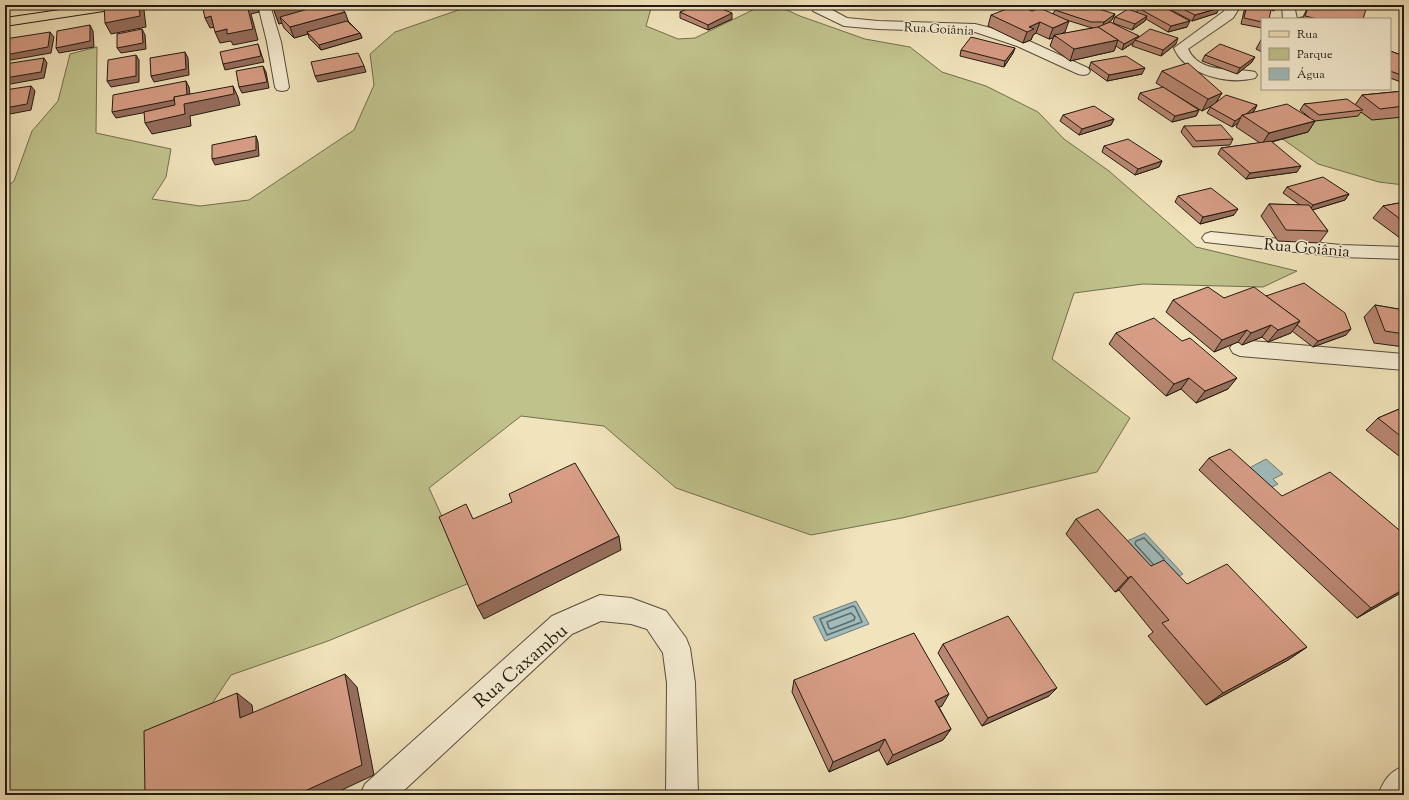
<svg xmlns="http://www.w3.org/2000/svg" width="1409" height="800" font-family="'Sorts Mill Goudy',serif">
  <rect width="100%" height="100%" fill="#f1e3bb"/>
  <filter id="stains"><feTurbulence type="fractalNoise" baseFrequency=".005" numOctaves="4"/><feColorMatrix values="0 0 0 0 .2 0 0 0 0 .09 0 0 0 0 .02 0 0 0 .5 -.17"/></filter>
  <radialGradient id="worn" r=".72"><stop offset=".6" stop-color="#630" stop-opacity="0"/><stop offset="1" stop-color="#630" stop-opacity=".3"/></radialGradient>
  <g fill="#c0c28c" stroke="#716e4e">
    <polygon points="465,5 652,5 646,26 678,39 695,38 763,5 776,5 800,16 865,39 910,47 942,72 986,86 1038,112 1064,139 1109,171 1196,247 1297,271 1263,287 1143,284 1074,293 1052,359 1130,418 1097,472 902,518 811,535 676,488 604,426 521,416 429,488 472,582 328,641 231,675 198,725 159,795 5,795 5,188 14,181 32,131 58,101 70,54 97,47 96,133 171,149 166,177 152,199 200,206 249,200 354,130 374,85 370,54 395,32 464,8"/>
    <polygon points="1327,109 1404,112 1404,185 1379,182 1318,164 1277,135 1298,116"/>
  </g>
  <g fill="#9fbbbb" stroke="#6d7b77">
    <polygon points="1266,459 1283,474 1273,479 1278,484 1261,493 1238,474"/>
    <polygon points="1145,533 1183,574 1164,583 1127,541"/>
    <polygon points="856,601 869,624 825,641 813,617"/>
  </g>
  <g fill="none" stroke-linecap="round" stroke-linejoin="round">
    <g stroke="#606b66" stroke-width="1.5">
      <polyline points="1153,564 1135,544 1136,541 1144,538 1164,559"/>
      <polygon points="853,606 855,607 862,622 827,635 820,619"/>
      <polygon points="851,613 855,617 854,620 831,629 829,628 827,622"/>
    </g>
    <defs>
      <g id="minor">
        <polygon points="258,5 270,5 281,42 289,87 287,90 282,91 277,90 275,87 267,42"/>
        <polygon points="811,5 823,5 847,18 878,21 975,24 1003,31 1027,40 1088,68 1090,71 1088,74 1083,75 1078,74 1017,46 975,32 878,29 844,26 813,11"/>
        <path d="M 1229,5 L 1241,5 L 1233,18 L 1188,49 C 1200,75 1233,67 1255,72 L 1257,75 L 1255,78 C 1229,85 1185,75 1174,48 L 1223,12 Z"/>
        <polygon points="1282,5 1294,5 1297,19 1283,19"/>
        <polygon points="1211,232 1341,245 1404,247 1404,259 1341,257 1205,242 1202,238 1205,234"/>
        <polygon points="1240,340 1404,354 1404,370 1240,356 1233,353 1230,348 1233,343"/>
        <polygon points="600,595 631,598 666,611 686,638 690,648 695,683 698,795 666,795 667,683 663,653 647,629 631,624 601,621 572,634 399,795 360,795 365,784 552,616"/>
        <path d="M 1404,766 L 1404,795 L 1378,795 C 1384,780 1389,772 1404,766 Z"/>
      </g>
      <polygon id="major" points="94,5 123,5 122,8 117,9 5,26 5,18"/>
    </defs>
    <use href="#minor" stroke="#564d3c" stroke-width="2"/>
    <use href="#major" stroke="#221b11" stroke-width="2"/>
    <use href="#minor" fill="#f6edd3" fill-rule="evenodd"/>
    <use href="#major" fill="#f1e3bb" fill-rule="evenodd"/>
  </g>
  <g fill="#b98772" stroke="#221b11" fill-rule="evenodd">
    <polygon points="272,5 342,5 342,7 340,8 348,21 360,33 362,38 321,50 309,38 308,34 294,38 284,28 282,23 279,24"/>
    <polygon points="725,5 750,5 730,10"/>
    <polygon points="1171,5 1214,5 1217,13 1192,21 1169,9"/>
    <polygon points="1247,5 1277,5 1274,11 1271,10 1262,19 1262,28 1241,24 1244,11"/>
    <polygon points="1309,5 1323,6 1323,5 1364,5 1363,19 1295,19 1303,17"/>
    <polygon points="1138,8 1187,27 1168,32 1146,19 1145,21 1132,30 1113,23 1115,17 1137,12"/>
    <path d="M 1055,10 L 1115,14 L 1112,20 L 1108,23 L 1139,36 L 1139,37 L 1176,44 L 1161,56 L 1132,46 L 1133,43 L 1122,50 L 1116,46 L 1114,51 L 1070,61 L 1050,46 L 1053,38 L 1049,39 L 1036,33 L 1033,35 L 1031,40 L 1023,43 L 988,26 L 991,15 L 1032,11 L 1053,14 ZM 1063,19 L 1089,27 L 1093,28 L 1062,34 L 1065,32 Z"/>
    <polygon points="680,12 732,19 708,30 680,18"/>
    <polygon points="1262,38 1262,52 1256,49"/>
    <polygon points="1015,48 1013,53 1004,67 960,56 961,50"/>
    <polygon points="1390,51 1404,56 1404,80 1401,82 1390,78"/>
    <polygon points="1205,55 1252,62 1237,74 1202,61"/>
    <polygon points="1091,62 1142,74 1107,81 1089,68"/>
    <polygon points="1162,71 1222,93 1216,102 1257,105 1254,111 1252,113 1309,117 1300,110 1304,104 1355,105 1362,95 1404,91 1404,117 1372,120 1361,112 1358,116 1315,121 1308,132 1272,142 1297,172 1246,179 1218,154 1221,148 1260,143 1236,127 1238,123 1232,127 1207,113 1211,106 1202,111 1156,83"/>
    <polygon points="1140,93 1199,110 1196,116 1172,122 1138,99"/>
    <polygon points="1063,115 1114,119 1111,125 1079,135 1060,121"/>
    <polygon points="1184,126 1233,139 1230,145 1193,147 1181,132"/>
    <polygon points="1104,146 1162,161 1159,167 1135,175 1102,152"/>
    <polygon points="1287,187 1349,194 1345,200 1312,210 1328,231 1319,243 1278,241 1261,216 1269,204 1300,205 1283,193"/>
    <polygon points="1178,196 1234,215 1200,224 1175,202"/>
    <polygon points="1404,202 1404,241 1373,218 1383,206"/>
    <polygon points="1266,296 1346,335 1313,347 1292,331 1291,333 1268,342 1262,337 1242,345 1238,342 1214,352 1166,312 1173,300 1224,298"/>
    <polygon points="1404,300 1404,307 1400,305"/>
    <polygon points="1375,305 1404,310 1404,347 1374,343 1364,317"/>
    <polygon points="1116,333 1228,389 1196,403 1181,389 1166,396 1109,344"/>
    <polygon points="1404,407 1404,460 1366,430 1378,418"/>
    <polygon points="1209,458 1282,496 1404,534 1404,591 1357,618 1199,470"/>
    <polygon points="1076,519 1151,566 1187,584 1307,647 1288,660 1206,705 1148,636 1153,632 1119,590 1115,592 1066,534"/>
    <polygon points="943,644 1057,688 1049,696 982,726 938,653"/>
    <polygon points="794,680 942,706 939,707 951,729 943,740 887,765 879,750 829,772 792,692"/>
  </g>
  <g fill="#966e5d" stroke="#221b11">
    <polygon points="139,5 141,5 144,10 146,27 111,34 105,23"/>
    <polygon points="247,5 257,5 259,12 251,14 258,40 233,45 231,41 220,43 215,32 227,29"/>
    <polygon points="286,5 342,5 342,7 285,22 280,17 282,23 279,24 273,8"/>
    <polygon points="730,5 750,5 730,10"/>
    <polygon points="1041,5 1056,5 1041,7"/>
    <polygon points="1219,8 1217,13 1192,21 1195,15"/>
    <polygon points="345,12 349,23 307,32 308,34 294,38 290,27"/>
    <polygon points="732,13 732,19 708,30 708,25"/>
    <polygon points="1115,14 1112,20 1102,28 1104,22"/>
    <polygon points="211,16 216,27 210,28 205,18"/>
    <polygon points="1147,16 1145,21 1132,30 1135,24"/>
    <polygon points="1069,21 1065,32 1055,37 1054,35 1053,38 1049,39 1053,28"/>
    <polygon points="1190,21 1187,27 1168,32 1171,26"/>
    <polygon points="1040,22 1036,33 1033,35 1031,40 1023,43 1027,32 1029,27"/>
    <polygon points="90,25 93,31 94,47 59,53 56,48"/>
    <polygon points="142,29 145,35 146,49 121,53 117,48"/>
    <polygon points="50,32 54,37 51,53 5,61 5,55"/>
    <polygon points="360,33 362,38 321,50 319,45"/>
    <polygon points="1139,36 1137,41 1135,40 1133,43 1122,50 1124,44"/>
    <polygon points="1178,38 1176,44 1161,56 1163,50"/>
    <polygon points="1118,40 1114,51 1070,61 1074,49"/>
    <polygon points="258,44 264,62 225,70 223,64"/>
    <polygon points="1015,48 1013,53 1004,67 1005,61"/>
    <polygon points="185,52 188,58 189,75 154,82 151,76"/>
    <polygon points="136,55 139,60 139,82 111,87 107,81"/>
    <polygon points="1255,57 1252,62 1237,74 1240,68"/>
    <polygon points="44,58 47,63 44,78 5,85 5,78"/>
    <polygon points="263,66 266,72 269,88 242,93 239,87"/>
    <polygon points="364,66 366,72 318,82 315,76"/>
    <polygon points="1145,68 1142,74 1107,81 1109,75"/>
    <polygon points="186,81 189,87 191,103 233,86 238,97 240,105 190,116 191,126 152,134 145,123 184,105 116,118 112,112"/>
    <polygon points="31,86 35,91 31,110 5,115 5,108"/>
    <polygon points="1222,93 1215,104 1202,111 1208,99"/>
    <polygon points="1257,105 1254,111 1246,117 1243,116"/>
    <polygon points="1199,110 1196,116 1172,122 1175,116"/>
    <polygon points="1241,117 1238,123 1232,127 1235,121"/>
    <polygon points="1114,119 1111,125 1079,135 1082,129"/>
    <polygon points="1315,121 1308,132 1262,144 1269,133"/>
    <polygon points="256,136 258,142 259,156 215,165 212,159"/>
    <polygon points="1162,161 1159,167 1135,175 1138,169"/>
    <polygon points="1301,166 1297,172 1246,179 1250,173"/>
    <polygon points="1349,194 1345,200 1309,211 1313,205"/>
    <polygon points="1238,209 1234,215 1200,224 1203,217"/>
    <polygon points="1300,321 1291,333 1268,342 1278,330"/>
    <polygon points="1271,325 1262,337 1242,345 1251,333"/>
    <polygon points="1351,329 1346,335 1313,347 1318,341"/>
    <polygon points="1247,330 1238,342 1214,352 1222,340"/>
    <polygon points="1189,378 1181,389 1166,396 1174,384"/>
    <polygon points="1237,378 1228,389 1196,403 1205,391"/>
    <polygon points="619,536 621,550 484,619 477,606"/>
    <polygon points="1131,576 1119,590 1115,592 1128,578"/>
    <polygon points="1404,589 1404,591 1357,618 1371,608"/>
    <polygon points="1307,647 1288,660 1206,705 1223,693"/>
    <polygon points="345,674 357,687 374,775 331,795 296,795"/>
    <polygon points="1057,688 1049,696 982,726 988,718"/>
    <polygon points="237,693 252,705 255,729 240,718"/>
    <polygon points="949,694 942,706 927,713 935,701"/>
    <polygon points="951,729 943,740 887,765 893,755"/>
    <polygon points="885,739 879,750 829,772 833,762"/>
  </g>
  <g fill="#d79d85" stroke="#221b11">
    <polygon points="104,5 139,5 140,16 105,23"/>
    <polygon points="202,5 247,5 253,29 227,34 227,29 215,32 211,16 205,18"/>
    <polygon points="272,5 286,5 273,8"/>
    <polygon points="322,5 337,5 345,12 290,27 280,17"/>
    <polygon points="697,5 712,5 732,13 708,25 680,12"/>
    <polygon points="1017,5 1032,11 1040,8 1069,21 1053,28 1040,22 1029,27 1034,29 1027,32 991,15"/>
    <polygon points="1062,5 1086,5 1115,14 1104,22 1091,22 1055,10"/>
    <polygon points="1150,5 1160,5 1190,21 1171,26 1138,8"/>
    <polygon points="1175,5 1214,5 1219,8 1195,15"/>
    <polygon points="1247,5 1271,10 1269,19 1262,19 1262,22 1244,18"/>
    <polygon points="1309,5 1318,5 1324,6 1325,5 1364,5 1367,6 1363,19 1318,19 1305,16"/>
    <polygon points="1128,9 1147,16 1135,24 1115,17"/>
    <polygon points="1301,17 1307,19 1295,19"/>
    <polygon points="347,21 360,33 319,45 307,32"/>
    <polygon points="1110,22 1139,36 1124,44 1098,27"/>
    <polygon points="90,25 90,41 56,48 57,31"/>
    <polygon points="1098,27 1118,40 1074,49 1054,35"/>
    <polygon points="142,29 143,43 117,48 117,34"/>
    <polygon points="1150,29 1178,38 1163,50 1135,40"/>
    <polygon points="50,32 48,47 5,55 5,39"/>
    <polygon points="971,37 1015,48 1005,61 961,50"/>
    <polygon points="258,44 261,56 223,64 220,52"/>
    <polygon points="1220,44 1255,57 1240,68 1205,55"/>
    <polygon points="1390,51 1404,56 1404,76 1390,71"/>
    <polygon points="185,52 186,69 151,76 150,58"/>
    <polygon points="358,53 364,66 315,76 311,62"/>
    <polygon points="136,55 136,76 107,81 108,60"/>
    <polygon points="1126,56 1145,68 1109,75 1091,62"/>
    <polygon points="44,58 41,72 5,78 5,64"/>
    <polygon points="1188,63 1222,93 1208,99 1162,71"/>
    <polygon points="263,66 267,82 239,87 236,71"/>
    <polygon points="186,81 187,95 174,97 174,100 112,112 113,95"/>
    <polygon points="31,86 27,104 5,108 5,90"/>
    <polygon points="233,86 234,94 184,104 185,114 145,123 144,112 175,105 174,97"/>
    <polygon points="1163,87 1199,110 1175,116 1140,93"/>
    <polygon points="1404,91 1404,106 1380,109 1362,95"/>
    <polygon points="1226,95 1257,105 1245,115 1242,115 1241,117 1235,121 1210,107"/>
    <polygon points="1347,99 1363,110 1319,115 1304,104"/>
    <polygon points="1287,104 1315,121 1269,133 1242,115"/>
    <polygon points="1094,106 1114,119 1082,129 1063,115"/>
    <polygon points="1221,125 1233,139 1196,141 1184,126"/>
    <polygon points="256,136 256,150 212,159 212,145"/>
    <polygon points="1128,139 1162,161 1138,169 1104,146"/>
    <polygon points="1271,141 1301,166 1250,173 1221,148"/>
    <polygon points="1323,177 1349,194 1313,205 1287,187"/>
    <polygon points="1211,188 1238,209 1203,217 1178,196"/>
    <polygon points="1404,202 1404,222 1383,206"/>
    <polygon points="1269,204 1309,205 1328,231 1286,230"/>
    <polygon points="1304,283 1345,313 1351,329 1318,341 1297,325 1300,321 1266,296"/>
    <polygon points="1208,287 1224,298 1254,287 1300,321 1278,330 1271,325 1251,333 1247,330 1222,340 1173,300"/>
    <polygon points="1375,305 1404,310 1404,334 1385,331"/>
    <polygon points="1154,318 1182,341 1190,338 1237,378 1205,391 1189,378 1174,384 1116,333"/>
    <polygon points="1404,407 1404,439 1378,418"/>
    <polygon points="1230,449 1282,496 1330,472 1404,534 1404,589 1371,608 1209,458"/>
    <polygon points="575,463 619,536 477,606 439,517 466,504 473,519 512,502 509,494"/>
    <polygon points="1098,509 1151,566 1164,560 1187,584 1227,564 1307,647 1223,693 1162,623 1169,620 1131,576 1128,578 1076,519"/>
    <polygon points="1008,616 1057,688 988,718 943,644"/>
    <polygon points="914,633 949,694 935,701 951,729 893,755 885,739 833,762 794,680"/>
    <polygon points="345,674 362,765 296,795 145,795 144,731 237,693 240,718"/>
  </g>
  <g text-anchor="middle" stroke-width="3" stroke-linejoin="round" paint-order="stroke">
    <g font-size="13" fill="#221b11" stroke="#f6edd3">
      <text transform="translate(939 28) rotate(3)" y="5">Rua Goiânia</text>
    </g>
    <g font-size="16" fill="#221b11" stroke="#f6edd3">
      <text transform="translate(1307 247) rotate(5)" y="6">Rua Goiânia</text>
    </g>
    <g font-size="19" fill="#221b11" stroke="#f6edd3">
      <text transform="translate(520 665) rotate(-41)" y="7">Rua Caxambu</text>
    </g>
  </g>
  <rect width="1409" height="800" fill="none" stroke="#f1e3bb" stroke-width="20"/>
  <rect x="6" y="6" width="1397" height="788" fill="none" stroke="#221b11" stroke-width="2"/>
  <rect x="10" y="10" width="1389" height="780" fill="none" stroke="#221b11"/>
  <rect x="1261" y="18" width="130" height="72" fill="#f6edd3" stroke="#a19985"/>
  <rect x="1269" y="31" width="20" height="6" fill="#f1e3bb" stroke="#a19985"/>
  <text x="1297" y="38" font-size="12" fill="#221b11">Rua</text>
  <rect x="1269" y="48" width="20" height="12" fill="#c0c28c" stroke="#a19985"/>
  <text x="1297" y="58" font-size="12" fill="#221b11">Parque</text>
  <rect x="1269" y="68" width="20" height="12" fill="#9fbbbb" stroke="#a19985"/>
  <text x="1297" y="78" font-size="12" fill="#221b11">Água</text>
  <rect width="100%" height="100%" filter="url(#stains)"/>
  <rect width="100%" height="100%" fill="url(#worn)"/>
</svg>
